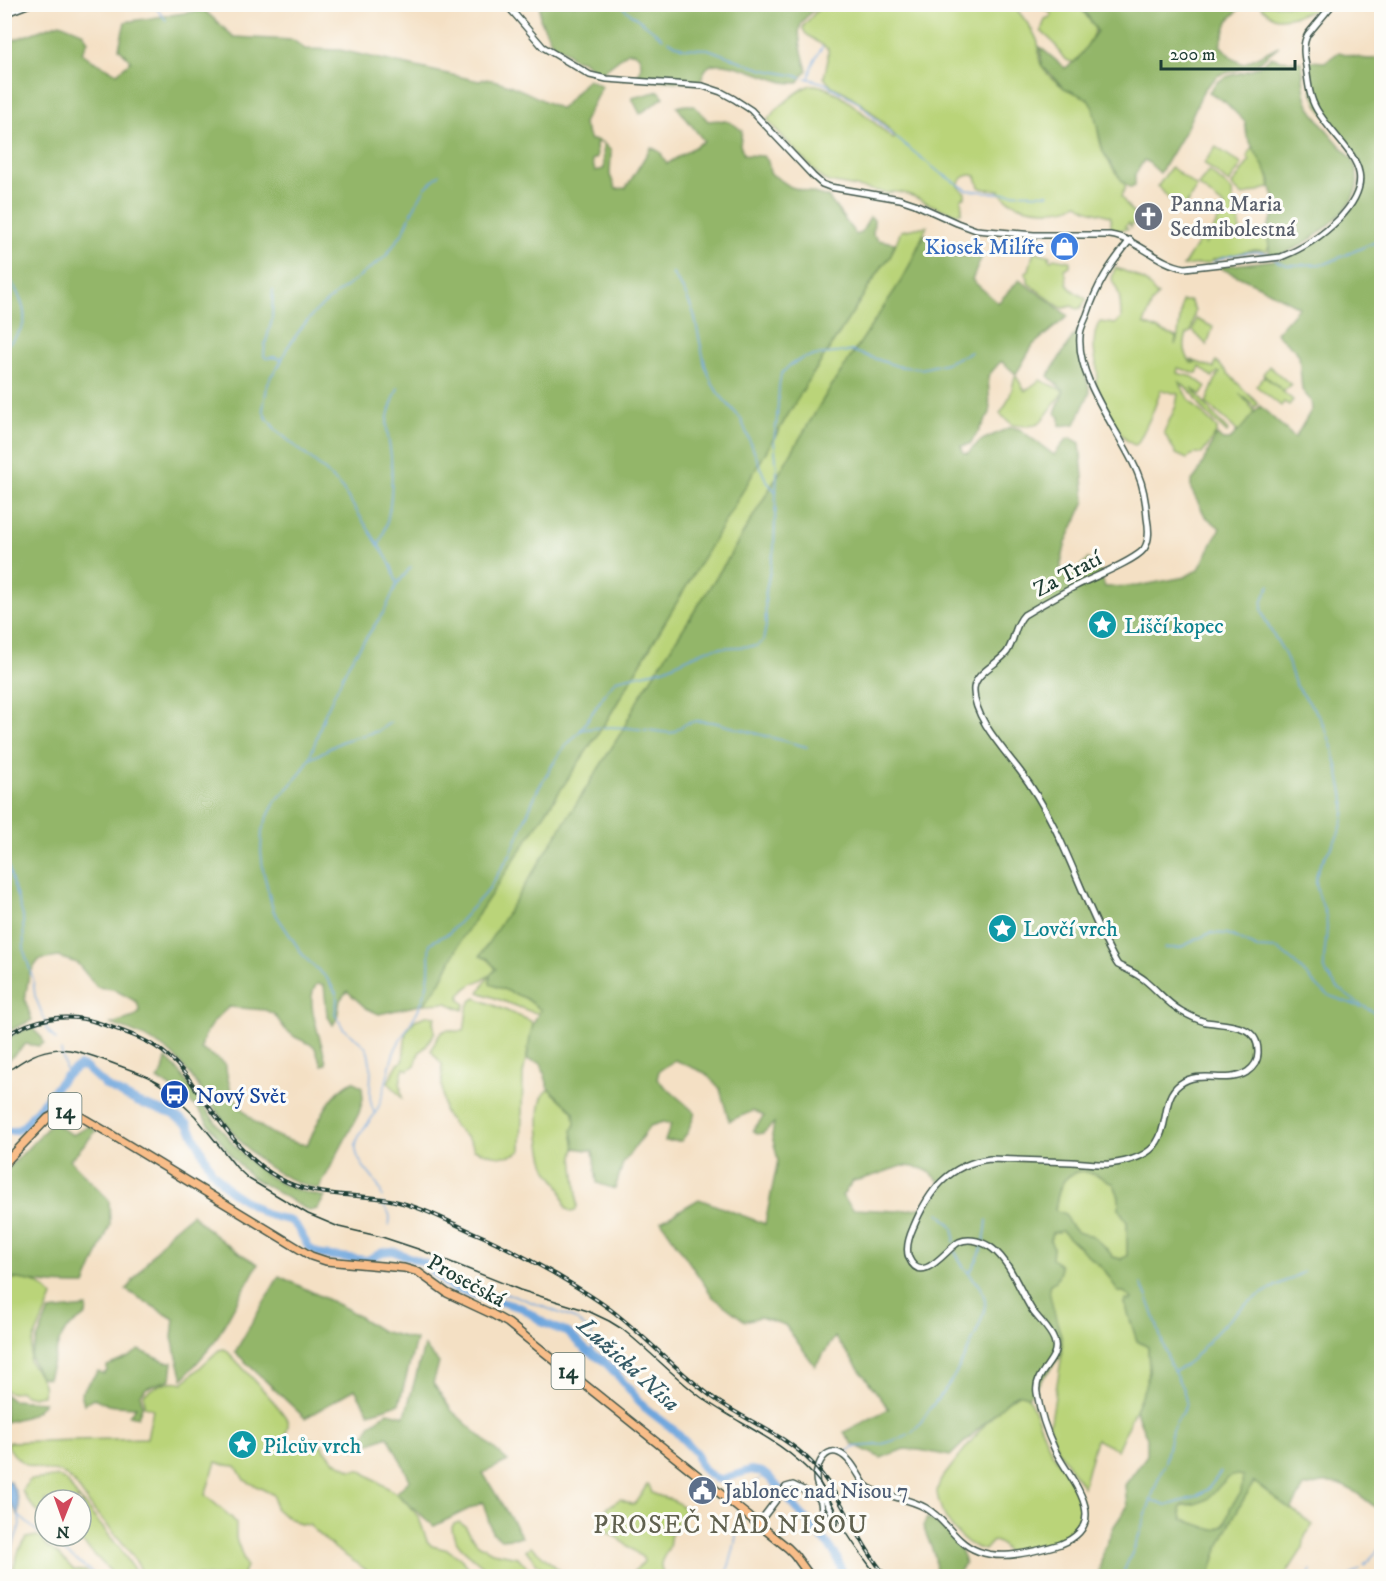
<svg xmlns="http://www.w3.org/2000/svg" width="1386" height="1581" font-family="'IM FELL DW Pica',serif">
  <rect width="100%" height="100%" fill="#fdfcf7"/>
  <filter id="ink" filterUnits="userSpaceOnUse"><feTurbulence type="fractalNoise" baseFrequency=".0167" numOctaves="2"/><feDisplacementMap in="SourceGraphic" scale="12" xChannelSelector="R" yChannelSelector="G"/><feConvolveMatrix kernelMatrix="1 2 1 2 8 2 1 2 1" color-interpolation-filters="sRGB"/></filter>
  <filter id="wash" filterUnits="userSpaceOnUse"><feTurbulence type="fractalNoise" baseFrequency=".008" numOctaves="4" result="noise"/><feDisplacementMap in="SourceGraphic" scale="24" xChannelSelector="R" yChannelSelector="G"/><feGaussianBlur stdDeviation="1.35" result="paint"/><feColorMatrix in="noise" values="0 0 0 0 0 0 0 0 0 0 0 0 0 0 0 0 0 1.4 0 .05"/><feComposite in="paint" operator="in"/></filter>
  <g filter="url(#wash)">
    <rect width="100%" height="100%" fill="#f4e0c4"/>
    <g fill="#bad479" stroke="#6c8856" stroke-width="1.5">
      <path d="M 822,5 L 1013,5 C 1021,14 1035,32 1038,43 C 1040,51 1037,59 1042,66 C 1046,74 1057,83 1065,88 C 1074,94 1087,94 1092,105 C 1097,115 1097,129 1100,141 C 1103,156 1115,172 1125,184 L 1125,188 L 1121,197 L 1136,217 L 1131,227 L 1129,223 L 1125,226 L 1128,229 L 1111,231 L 1111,217 C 1099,211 1088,213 1077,203 C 1064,214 1026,211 1011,202 C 1007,200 1004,196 1000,193 L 1000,190 L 984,189 L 979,187 L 976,176 C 968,173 960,178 958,186 L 965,193 L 965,197 L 961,198 L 962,210 L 961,213 L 956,214 C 950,211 944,210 938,208 C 923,202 904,188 888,193 L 829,182 L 822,179 L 769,122 L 768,119 C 774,111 802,86 812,85 C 834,83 876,125 893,139 L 896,137 C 882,121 864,104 846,93 C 835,86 832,90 824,77 L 828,60 L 828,49 L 806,34 L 803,29 L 804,25 Z"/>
      <path d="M 1039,5 L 1079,5 L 1094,27 L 1095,30 C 1090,42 1083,54 1074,62 C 1063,61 1061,54 1056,46 C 1052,40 1046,36 1041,31 L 1045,19 L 1050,17 L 1052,14 Z"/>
      <path d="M 1321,5 L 1322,7 C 1314,11 1282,21 1274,17 C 1269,15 1263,8 1259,5 Z"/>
      <polygon points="1253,146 1260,152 1271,187 1243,196 1233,187 1232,185 1250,160 1247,157"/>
      <polygon points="1216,147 1241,164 1241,166 1229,183 1204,163"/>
      <polygon points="1171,167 1197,187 1181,213 1158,186"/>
      <path d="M 1209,171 L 1232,191 C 1234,200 1229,208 1239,214 L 1240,235 L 1267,234 L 1269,246 L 1267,251 L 1255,250 L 1241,253 L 1213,260 L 1209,263 L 1183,266 L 1201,238 L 1205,245 L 1225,207 L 1198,185 Z"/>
      <path d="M 927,226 L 905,275 L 827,393 L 726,562 L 640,696 L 621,733 L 481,956 L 488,959 L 496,969 L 491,984 L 525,998 L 541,1010 L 538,1013 L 532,1012 L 479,992 L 489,976 C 478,982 462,986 459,999 L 465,1004 L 463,1010 L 447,1003 L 424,1004 L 441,981 L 462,938 L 607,720 L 802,391 L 883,265 L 890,257 L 901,231 Z"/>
      <path d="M 1034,251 L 1050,256 L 1048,258 L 1051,260 L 1054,258 L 1070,261 L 1070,266 L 1064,269 C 1067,275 1066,278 1067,283 C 1069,291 1080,294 1086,299 L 1086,301 L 1080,308 L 1077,309 L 1072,306 L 1064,308 L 1060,307 L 1028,283 L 1028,278 L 1026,275 L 1026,272 L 1029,270 Z"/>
      <path d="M 1115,268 C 1122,269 1143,279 1148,284 C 1152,289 1153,292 1158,295 L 1152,303 L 1144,324 L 1176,337 L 1175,345 L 1178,336 L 1182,301 L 1190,301 L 1195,310 L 1191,332 L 1187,334 C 1183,345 1184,353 1191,363 L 1194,363 L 1191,360 L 1214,368 L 1216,361 L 1258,404 L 1255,407 L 1239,393 L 1254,410 L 1254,415 L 1238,432 L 1225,419 L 1206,403 L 1217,376 L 1220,373 L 1218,372 L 1212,377 L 1200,367 L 1197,373 C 1190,373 1185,369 1178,368 L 1177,373 L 1193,377 L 1206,387 L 1201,395 L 1192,388 C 1204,403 1215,417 1228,431 L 1227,433 L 1203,410 L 1194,395 L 1180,382 C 1185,400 1204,415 1217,428 L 1217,432 L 1202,454 L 1196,453 L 1187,459 L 1176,454 L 1164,432 L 1176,406 L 1178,394 L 1161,390 L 1152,414 L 1138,443 L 1135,445 C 1119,442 1106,403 1097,389 L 1096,381 C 1100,372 1096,366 1095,356 C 1093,347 1094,329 1100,322 L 1115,324 L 1121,319 C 1121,311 1121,299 1118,292 C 1114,280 1109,285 1115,268 Z"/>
      <polygon points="1196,319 1213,327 1207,345 1193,331"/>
      <polygon points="1269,366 1291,385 1284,391 1263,374"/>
      <path d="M 1015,376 L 1016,376 L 1025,391 L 1040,380 L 1064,391 L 1044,418 L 1039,423 L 1028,426 L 1013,425 L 1000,414 C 1009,402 1012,390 1015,376 Z"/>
      <polygon points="1264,376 1293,400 1289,405 1284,402 1281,406 1256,386"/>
      <path d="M 476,998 L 531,1021 L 533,1027 L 523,1074 L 521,1151 C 508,1160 488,1155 474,1149 C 471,1138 465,1137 457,1129 C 452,1124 449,1118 444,1112 L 442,1083 L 442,1064 L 431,1051 C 435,1043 439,1029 449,1030 C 455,1031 459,1032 464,1031 C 467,1020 464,1003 476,998 Z"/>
      <path d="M 429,1015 L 436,1017 L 433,1022 L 435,1032 L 426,1046 L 419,1053 L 415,1065 L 408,1070 L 404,1068 C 399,1078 400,1087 402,1098 L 388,1082 L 398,1064 L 403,1061 L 406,1032 L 415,1020 Z"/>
      <path d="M 549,1089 L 574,1112 L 575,1124 L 572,1130 L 575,1148 L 573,1157 L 577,1195 L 577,1206 L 575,1211 L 571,1212 L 566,1208 C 564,1202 563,1192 559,1186 C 555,1178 549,1175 546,1166 C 541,1151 532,1098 549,1089 Z"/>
      <path d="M 1082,1171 L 1097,1175 L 1114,1184 L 1119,1197 L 1119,1209 L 1127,1222 L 1127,1256 L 1121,1259 L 1113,1257 L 1107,1249 L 1076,1232 L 1067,1221 L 1055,1211 C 1058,1192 1060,1174 1082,1171 Z"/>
      <path d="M 1062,1231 L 1106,1272 L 1118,1292 L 1124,1292 L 1133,1299 L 1125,1303 L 1137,1341 L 1148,1347 L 1149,1371 L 1145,1387 L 1117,1450 L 1096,1439 L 1083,1487 L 1057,1449 L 1049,1423 L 1051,1421 L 1062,1354 L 1062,1342 C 1060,1326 1044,1299 1050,1284 C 1052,1278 1057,1272 1060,1266 L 1052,1258 L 1053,1247 L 1050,1241 L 1052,1233 Z"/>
      <path d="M 4,1278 C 22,1278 43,1281 52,1297 L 32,1344 L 29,1361 C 37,1373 46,1381 43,1395 L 35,1396 L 34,1397 L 25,1395 L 19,1391 L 13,1393 L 5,1391 Z"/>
      <path d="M 224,1349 L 226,1350 C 236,1361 286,1412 288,1422 C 289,1426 286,1431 286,1436 L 291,1442 L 295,1444 L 307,1438 L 318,1441 L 333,1460 L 351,1470 L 360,1470 L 399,1495 L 403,1501 L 409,1504 L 419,1518 L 427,1541 L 432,1546 L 448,1550 L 460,1558 L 466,1564 L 473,1576 L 375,1576 L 333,1547 L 309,1525 L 300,1524 L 283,1515 L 275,1508 L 274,1495 L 244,1480 L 236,1466 L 225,1465 L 216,1462 L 205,1495 L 232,1518 L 236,1524 L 236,1538 L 246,1566 L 242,1576 L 143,1576 C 136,1553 109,1529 93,1509 C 84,1498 76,1481 63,1474 C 60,1472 54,1471 50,1471 C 30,1467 18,1464 8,1446 L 9,1442 L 147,1438 L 153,1409 L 144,1406 L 144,1394 C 155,1386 169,1378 183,1383 L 219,1350 Z"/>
      <path d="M 1023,1393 L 1028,1397 C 1037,1415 1043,1435 1052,1452 C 1061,1467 1077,1485 1081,1500 C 1085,1513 1078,1530 1067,1537 C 1054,1545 1024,1549 1008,1553 L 1002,1545 L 995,1541 L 992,1542 L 985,1550 C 961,1545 940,1517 937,1493 C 937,1489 939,1484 941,1480 C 956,1461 1001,1397 1023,1393 Z"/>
      <path d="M 1237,1475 L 1243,1476 L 1241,1493 L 1231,1506 L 1226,1522 L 1223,1526 L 1218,1530 L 1213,1530 L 1182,1519 L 1180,1509 L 1183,1505 C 1205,1504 1215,1490 1229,1476 Z"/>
      <polygon points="58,1477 66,1481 80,1500 45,1500 45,1520 28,1501 22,1491 28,1482 31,1480"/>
      <path d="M 1254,1482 L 1313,1525 L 1305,1536 L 1303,1548 L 1285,1576 L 1210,1576 C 1217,1542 1236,1512 1254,1482 Z"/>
      <path d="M 647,1485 L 649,1485 L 652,1493 C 664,1499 675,1498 685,1509 C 683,1519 674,1525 671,1535 C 669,1539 671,1544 668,1549 C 662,1561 658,1562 664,1576 L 647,1576 L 644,1574 L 636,1576 L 633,1572 L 644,1562 L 643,1558 L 616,1537 L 598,1526 L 607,1508 L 620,1499 L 634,1505 Z"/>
      <polygon points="81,1501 121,1550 135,1571 134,1576 115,1576 83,1543 72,1545 61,1536 81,1536"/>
      <path d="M 459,1522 L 465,1526 L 471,1536 L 478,1544 L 492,1552 L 518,1557 L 527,1567 L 531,1570 L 536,1570 L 543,1576 L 491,1576 C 481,1558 453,1551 452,1527 L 454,1524 Z"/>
      <polygon points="37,1536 43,1540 47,1546 59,1555 74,1570 85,1571 94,1576 11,1576 19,1550 27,1538"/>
      <polygon points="531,1546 566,1576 552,1576 537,1564 526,1550"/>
    </g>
    <g fill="#93b669" stroke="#597a4e" stroke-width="1.5" fill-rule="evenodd">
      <polygon points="1080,4 1243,5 1228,21 1220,45 1233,59 1243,64 1279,46 1255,65 1219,75 1204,89 1186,129 1160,173 1148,162 1144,160 1135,175 1135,186 1131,188 1125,184 1120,178 1103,152 1093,108 1087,98 1064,88 1042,66 1040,47 1065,68 1077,60 1097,31"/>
      <path d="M 540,5 L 819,5 C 813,12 802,18 800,27 C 797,37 804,60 807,70 L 798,83 C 792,83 786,83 780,81 C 765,77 721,56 708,67 C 703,71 702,78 700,84 L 637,78 C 642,68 645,51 628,52 L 599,74 L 582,60 L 573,59 L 564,50 L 553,45 L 540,19 Z"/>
      <path d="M 204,10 L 234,37 L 293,40 L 305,49 L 340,50 L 479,81 L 482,79 C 505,79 539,99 561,109 L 588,79 L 602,86 L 583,123 L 590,140 L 596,140 L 601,142 L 596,143 L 597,157 L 592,160 L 595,171 L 604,169 L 603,143 L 611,151 L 610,175 L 616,189 L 626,188 L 651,147 L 660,152 L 667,164 L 704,141 L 677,107 C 696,101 696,108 708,121 C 722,119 731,120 742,131 L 740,145 L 744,155 L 763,156 L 768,161 L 770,173 L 791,187 L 828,197 L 856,235 L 861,233 L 870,217 L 874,220 L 873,235 L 878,240 L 895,243 L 890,257 L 883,265 L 802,391 L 607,720 L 462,938 L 441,981 L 424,1004 L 379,1014 L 366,1008 L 347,991 L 340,1000 L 337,1018 L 333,1025 L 327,1015 L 324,985 L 317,984 C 302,1000 324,1043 326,1064 L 322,1065 L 314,1046 L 295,1037 L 285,1029 L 274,1014 L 265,1010 L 229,1007 C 216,1018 203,1031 201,1049 L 225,1064 C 227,1073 228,1084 232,1092 C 245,1121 276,1141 307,1145 C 319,1121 328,1094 353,1081 L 362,1087 L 363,1099 L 359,1113 L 319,1189 C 258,1174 237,1138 202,1091 C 192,1077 182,1063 169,1052 C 152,1038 131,1031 111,1024 L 134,1017 L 140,1012 L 137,1002 L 113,989 L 97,987 L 77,963 L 58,957 L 39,960 L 29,974 L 25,1000 L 32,1020 L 5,1033 L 5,38 L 8,42 L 60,23 L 82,32 L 88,41 L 82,53 L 93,61 L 117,73 L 131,61 L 119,48 L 125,22 Z"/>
      <path d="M 1339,52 C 1353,56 1368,62 1381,57 L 1381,1512 C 1365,1499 1345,1480 1323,1483 C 1317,1484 1310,1486 1304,1487 L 1291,1510 L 1254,1482 C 1236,1512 1217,1542 1210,1576 L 1098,1576 L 1103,1553 L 1114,1526 L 1127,1507 L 1125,1485 L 1147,1455 L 1147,1438 L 1135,1410 L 1145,1387 L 1149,1371 L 1148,1347 L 1137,1341 L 1125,1304 L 1126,1300 L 1130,1301 L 1132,1299 L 1124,1292 L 1118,1292 L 1106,1272 L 1062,1231 L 1052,1233 L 1050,1240 L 1053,1247 L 1052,1258 L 1060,1266 L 1060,1272 L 1056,1281 L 1050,1284 L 1049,1287 C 1051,1312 1063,1329 1062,1354 L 1028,1397 C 1021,1392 1018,1394 1011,1398 L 950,1456 L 919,1450 L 904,1449 L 881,1458 L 852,1444 L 844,1432 L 889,1409 L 835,1337 L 815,1366 L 785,1325 L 760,1317 L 745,1321 L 713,1297 L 661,1221 L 699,1199 L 765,1224 L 778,1160 L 772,1136 L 774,1123 L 763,1133 L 757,1134 L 753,1130 L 764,1116 L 753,1111 L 729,1121 L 720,1089 L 705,1073 L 675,1060 L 659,1071 L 657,1079 C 669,1091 683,1101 695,1113 L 688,1132 L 681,1141 L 665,1141 L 671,1124 L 663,1122 L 650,1126 L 623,1163 L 615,1189 L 597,1183 L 593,1151 L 575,1148 L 572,1130 L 575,1124 L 574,1112 L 549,1089 L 541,1063 L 527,1060 C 529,1044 530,1023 541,1010 L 525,998 L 490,984 L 490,975 L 496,969 L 488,959 L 480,956 L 621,733 L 640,696 L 726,562 L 827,393 L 905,275 L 924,235 L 930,236 L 929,242 C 940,256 965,257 982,256 L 972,280 L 998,303 L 1019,280 L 1048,300 L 1068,316 L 1033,345 L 1016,374 L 1001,361 L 988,376 L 990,413 L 970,444 L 961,446 L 964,453 L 968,453 L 980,441 L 1011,427 L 1019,429 L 1054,455 L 1067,439 L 1071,438 L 1080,443 L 1085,501 L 1066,542 L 1061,563 L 1061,571 L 1067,579 L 1088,559 L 1099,569 L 1105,587 L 1138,586 L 1185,577 L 1199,569 L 1220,528 L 1205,516 L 1191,489 L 1191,482 L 1198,473 L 1216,435 L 1223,440 L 1230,440 L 1237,431 L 1238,432 L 1260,406 L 1295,438 L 1312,409 L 1311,401 L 1302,390 L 1299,355 L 1295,350 L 1276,333 L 1299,307 L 1259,286 L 1218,267 L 1283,259 L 1301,251 L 1335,226 L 1351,209 L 1357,199 L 1362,176 L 1360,161 L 1318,106 L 1312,91 L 1309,61 L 1325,62 ZM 902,1166 C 923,1167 930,1169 943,1186 L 927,1207 L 897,1211 L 853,1209 L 842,1196 L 853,1181 C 870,1178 885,1171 902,1166 ZM 1082,1171 L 1097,1175 L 1114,1184 L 1119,1197 L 1119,1209 L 1127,1222 L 1127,1256 L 1121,1259 L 1113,1257 L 1107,1249 L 1091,1235 C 1075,1234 1070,1228 1065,1214 L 1055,1210 C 1058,1192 1060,1174 1082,1171 ZM 1237,1475 L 1243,1476 L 1241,1493 L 1231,1506 L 1226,1522 L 1223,1526 L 1218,1529 L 1213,1530 L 1182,1519 L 1180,1509 L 1183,1505 C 1191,1505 1199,1504 1207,1499 C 1218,1491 1222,1477 1237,1475 Z"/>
      <path d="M 1271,57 L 1280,60 L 1302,62 C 1303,74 1303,88 1307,100 C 1313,117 1340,145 1353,160 C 1358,171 1359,186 1353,197 C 1343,219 1294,256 1270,256 L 1267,229 L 1277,208 L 1271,187 L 1271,180 L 1247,137 L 1245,122 L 1225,102 L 1209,92 C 1222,72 1235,77 1255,68 C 1261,65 1266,61 1271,57 Z"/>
      <polygon points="659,91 664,97 640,114 632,98"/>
      <polygon points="1077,330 1079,349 1090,392 1075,424 1060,426 1060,417 1055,413 1064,391 1048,376"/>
      <polygon points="31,1027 42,1038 44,1043 39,1046 26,1044 5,1063 5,1041 13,1035"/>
      <path d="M 166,1058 L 177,1069 C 207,1109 236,1159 280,1183 C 294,1190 310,1194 325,1197 L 317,1209 L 309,1211 L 251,1177 L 232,1157 L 199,1110 L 186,1098 L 157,1079 L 163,1072 Z"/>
      <path d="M 52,1123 L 73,1135 L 89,1126 L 96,1131 L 70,1160 L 109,1200 L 110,1225 L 85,1285 C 74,1285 63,1285 52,1284 C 36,1283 20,1278 5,1278 L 5,1172 Z"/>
      <path d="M 192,1214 C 213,1236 232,1249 258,1264 L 214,1343 L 183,1379 L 172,1338 L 174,1319 L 126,1290 L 169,1233 Z"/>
      <polygon points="279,1276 347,1309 381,1331 416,1340 399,1404 369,1413 355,1389 305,1418 235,1352"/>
      <polygon points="87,1307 86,1315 66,1330 59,1342 48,1378 40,1377 30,1357 49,1311"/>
      <polygon points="424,1346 439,1363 433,1383 452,1411 508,1461 483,1473 522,1537 501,1539 492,1532 483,1502 434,1526 396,1493 410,1480 388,1436 355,1449 347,1438 362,1440 371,1424 388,1412 405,1416"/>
      <polygon points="139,1350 166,1362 173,1362 171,1379 146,1388 141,1394 142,1407 138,1417 129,1415 136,1407 116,1406 108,1405 94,1398 84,1404 81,1393 98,1371 103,1374 107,1371 107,1366 127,1358"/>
      <path d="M 5,1394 L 11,1400 L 44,1402 C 36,1417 19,1418 5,1422 Z"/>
      <path d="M 927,1518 C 944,1525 961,1545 965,1563 L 957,1576 L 936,1576 L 935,1557 L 923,1526 Z"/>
    </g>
    <path fill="#6ea6dd" stroke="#467288" stroke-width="1.5" d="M 4,1481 L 10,1481 C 16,1491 20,1504 19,1516 L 5,1495 Z"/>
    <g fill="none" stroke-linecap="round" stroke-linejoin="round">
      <g stroke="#6ea6dd" stroke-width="1.5">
        <polyline points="155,4 156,8 166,20"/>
        <polyline points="618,4 663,38"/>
        <polyline points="668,41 683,48 708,49 761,69 802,77"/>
        <polyline points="806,78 824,83 858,102 889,132 939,172 967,190 997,193 1049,194"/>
        <polyline points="809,79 812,65 822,47"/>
        <polyline points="1275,259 1278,262 1288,265 1325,264 1382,239"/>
        <path d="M 1213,263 C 1224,255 1260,248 1272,256"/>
        <path d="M 4,272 C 14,283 29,311 23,325 C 19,334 12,341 4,347"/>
        <polyline points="273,290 272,320 265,345 264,356 266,358 275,357 282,360"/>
        <polyline points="776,492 777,470 774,440 777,419 779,386 781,374 790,365 804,358 818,355 852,351 897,366 921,369 946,363 971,352"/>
        <path d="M 379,545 C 392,518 393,487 391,457 C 390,446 387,435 387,424 C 387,412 394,399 398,388"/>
        <polyline points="398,583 411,567"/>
        <path d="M 1270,585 C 1267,591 1262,598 1262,606 C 1261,620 1279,641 1285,655 C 1290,664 1291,676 1296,685 C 1305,698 1315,708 1322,722 C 1333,743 1338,770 1343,793 C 1347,814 1342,831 1330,849 C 1325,856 1319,864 1317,873 C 1313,889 1323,902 1326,917 C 1329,932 1324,947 1324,962 C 1323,985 1363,1007 1382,1016"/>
        <path d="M 581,730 C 610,724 640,729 670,733 L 674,732 L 685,724 L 696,721 L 713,722 L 807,747"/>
        <polyline points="310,759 343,741 378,731 391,722"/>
        <polyline points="4,848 12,881 23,916 24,951 33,979 35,996 45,1021 46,1028 56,1040"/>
        <polyline points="1164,948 1179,948 1210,933 1228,934 1257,948 1278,949 1295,963 1321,990 1330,996 1361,1007"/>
        <polyline points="61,1051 67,1075"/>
        <path d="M 376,1112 C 386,1093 387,1070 395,1050 C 404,1030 419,1015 425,993 C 427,986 429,977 429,970 C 430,960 428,955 430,943 L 449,933 L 488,890 L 511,853 L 537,791 L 553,764 L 563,749 L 580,731 L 609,688 L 616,680 L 664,669 L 706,650 L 716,648 L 756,646 L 763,641 L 766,626 L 765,596 L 774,549 L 776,492 L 769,484 L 764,476 L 741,419 L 718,393 L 712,383 L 705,365 L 694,314 L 685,293 L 672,273"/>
        <path d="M 382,1197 C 381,1189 376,1182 371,1176 C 346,1148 355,1140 375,1114 L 372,1107 L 370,1098 L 371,1068 L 368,1052 L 364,1045 L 343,1028 L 335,1014 L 337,1000 L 336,993 L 326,977 L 305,958 L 273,910 L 263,870 L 261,851 L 262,830 L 270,812 L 276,801 L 300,774 L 309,760 L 324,716 L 349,663 L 385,610 L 397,584 L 392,568 L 387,558 L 341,487 L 325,471 L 276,430 L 266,417 L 263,409 L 267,387 L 271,376 L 279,366 L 287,348 L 303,326 L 316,311 L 335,295 L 385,257 L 404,231 L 412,212 L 425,188 L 440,174"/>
        <path d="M 383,1203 L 383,1206 C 390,1212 391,1216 389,1226"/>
        <path d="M 939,1213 C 950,1224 956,1226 954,1242"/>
        <path d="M 970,1272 C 982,1252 985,1244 987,1220"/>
        <path d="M 1141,1284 C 1156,1312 1160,1344 1174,1372"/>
        <polyline points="466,1292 469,1288 488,1293 513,1295 575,1319 592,1333 591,1343 595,1355"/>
        <path d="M 844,1454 C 857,1442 867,1448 882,1444 C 891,1442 905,1437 912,1432 C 921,1425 925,1415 932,1406 C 936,1400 942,1395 946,1388 C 957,1374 987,1317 985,1301 C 983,1286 971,1277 963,1266 C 960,1261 957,1255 954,1250"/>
        <path d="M 1165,1462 L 1172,1430 L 1185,1407 L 1186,1401 L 1183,1389 L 1174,1372 C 1193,1362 1198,1352 1212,1337 C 1220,1328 1229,1319 1239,1310 C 1258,1294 1281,1283 1304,1272"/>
        <polyline points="1152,1500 1166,1506 1195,1497 1208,1489 1221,1472"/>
        <polyline points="738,1505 744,1493 765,1474"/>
        <polyline points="19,1516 39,1533 97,1576"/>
        <polyline points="1364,1565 1382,1546"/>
        <polyline points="7,1576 13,1545 20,1525 19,1516"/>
        <path d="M 725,1576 C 733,1557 739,1531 737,1510"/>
        <path d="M 1122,1576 C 1126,1564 1133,1553 1137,1541 C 1146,1516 1153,1490 1164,1465"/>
        <polyline points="1308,1576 1311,1570"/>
        <polyline points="1350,1576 1360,1569"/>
      </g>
      <polyline stroke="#6ea6dd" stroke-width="8" points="4,1131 15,1131 23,1127 64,1077 79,1066 85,1067 106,1086 139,1103 172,1114 188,1124 212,1171 230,1191 265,1214 291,1221 297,1227 309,1248 314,1251 322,1255 367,1260 383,1252 392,1251 425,1263 447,1285 455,1289 522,1308 544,1323 568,1333 587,1351 604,1361 619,1377 644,1407 674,1430 696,1453 699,1463 704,1470 716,1479 722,1479 751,1470 762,1472 771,1479 835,1553 844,1576"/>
    </g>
  </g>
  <g filter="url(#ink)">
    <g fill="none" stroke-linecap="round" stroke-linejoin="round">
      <defs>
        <g id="tertiary">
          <path d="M 506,4 L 543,47 L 590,75 L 607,79 L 703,86 L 721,92 L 734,99 L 751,110 L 813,176 L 822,184 L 830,187 L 900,199 L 915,204 L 957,223 L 976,230 L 1034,235 L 1110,235 C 1138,239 1158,264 1185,268 L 1281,257 C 1302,249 1323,235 1339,219 C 1386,170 1342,151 1317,110 C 1309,97 1308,81 1306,66 C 1304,55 1302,44 1308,34 L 1333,4"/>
          <polyline points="4,14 30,4"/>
          <path d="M 758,1524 L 786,1487 L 793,1485 L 818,1497 L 821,1502 L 823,1520 L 824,1523 L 831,1525 L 833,1524 L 835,1522 C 832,1507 822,1497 817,1484 C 813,1472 823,1446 839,1453 C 851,1458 858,1475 865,1485 L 869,1488 C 887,1497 908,1498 926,1508 C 940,1516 948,1529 960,1540 C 988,1566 1028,1553 1061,1544 C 1113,1523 1070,1480 1055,1450 C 1047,1433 1040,1412 1037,1393 C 1033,1371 1062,1360 1054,1340 C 1050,1329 1039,1320 1032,1310 C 1021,1293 1010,1262 993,1249 C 984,1242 970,1237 959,1242 C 946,1249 922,1287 909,1258 C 905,1248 909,1237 913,1228 C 928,1192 948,1164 990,1159 C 1018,1160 1045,1161 1072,1162 C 1084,1163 1097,1165 1109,1164 C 1126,1162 1148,1157 1157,1142 C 1169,1124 1162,1097 1180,1084 C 1200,1069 1226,1085 1247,1072 C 1253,1068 1258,1061 1258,1053 C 1259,1023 1226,1025 1206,1022 C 1197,1020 1188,1015 1181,1011 C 1167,1003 1158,991 1146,981 C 1138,974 1128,970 1118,965 L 1116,962 C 1081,900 1064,828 1020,771 C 1004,750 972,716 974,688 C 976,672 998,664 1007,652 C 1015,640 1014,625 1024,615 C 1041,605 1058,595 1076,586 C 1091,578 1135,561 1144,549 C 1150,540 1149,529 1147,518 C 1146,503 1144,488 1138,474 C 1122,434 1076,380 1080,336 C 1080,329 1084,322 1087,315 C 1098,282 1109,267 1130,240"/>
        </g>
        <polyline id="primary" points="4,1164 48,1118 59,1112 71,1111 107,1132 311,1256 326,1261 404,1268 418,1272 447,1293 492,1314 508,1323 788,1548 794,1554 810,1576"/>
      </defs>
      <use href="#tertiary" stroke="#3f554a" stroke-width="8"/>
      <use href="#primary" stroke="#3f554a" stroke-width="10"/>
      <use href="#tertiary" stroke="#fff" stroke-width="5"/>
      <use href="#primary" stroke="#f8bd89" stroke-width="7"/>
      <g stroke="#1f3d34" stroke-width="1.5">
        <path d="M 4,1074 C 47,1041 64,1045 112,1063 C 128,1069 145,1074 160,1083"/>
        <path d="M 152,1079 L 166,1089 L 195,1116 L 237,1168 L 249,1179 L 308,1214 L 339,1227 L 382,1237 L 418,1249 L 520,1290 L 588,1311 L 609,1321 L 622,1329 C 650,1351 674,1377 702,1398 C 740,1425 782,1440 814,1476 C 827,1490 833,1506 841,1523 C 851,1542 865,1559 877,1576"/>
      </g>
      <defs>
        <path id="rail" d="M 4,1037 C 32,1018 67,1012 99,1023 C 122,1031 149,1039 168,1056 C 179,1065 188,1077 196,1089 C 220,1121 242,1157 277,1177 C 312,1198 351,1193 390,1200 C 420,1206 449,1222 477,1234 C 504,1245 529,1260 555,1274 C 575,1286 596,1298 615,1313 C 649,1340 679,1373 715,1399 C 746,1421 784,1434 811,1462 C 843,1495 857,1542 886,1576"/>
      </defs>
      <use href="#rail" stroke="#1f3d34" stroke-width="4"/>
      <use href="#rail" stroke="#fdfcf7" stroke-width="1.5" stroke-dasharray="4.5" stroke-linecap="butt"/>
    </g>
  </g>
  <defs>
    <symbol id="church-disc" viewBox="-11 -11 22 22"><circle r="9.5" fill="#6b7280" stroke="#fdfcf7"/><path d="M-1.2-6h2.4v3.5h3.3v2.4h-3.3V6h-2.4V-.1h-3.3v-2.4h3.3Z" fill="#fff"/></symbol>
    <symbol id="shop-disc" viewBox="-11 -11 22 22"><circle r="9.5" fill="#3f7fe0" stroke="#fdfcf7"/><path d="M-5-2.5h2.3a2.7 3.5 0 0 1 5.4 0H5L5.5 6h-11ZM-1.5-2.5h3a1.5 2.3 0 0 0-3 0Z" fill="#fff"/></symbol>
    <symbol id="sight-disc" viewBox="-11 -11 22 22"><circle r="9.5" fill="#0f9aa8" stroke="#fdfcf7"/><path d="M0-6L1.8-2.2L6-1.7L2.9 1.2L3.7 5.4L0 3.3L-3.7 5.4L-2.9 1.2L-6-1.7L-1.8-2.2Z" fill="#fff"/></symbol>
    <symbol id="bus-disc" viewBox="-11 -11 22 22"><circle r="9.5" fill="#1a4fb4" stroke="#fdfcf7"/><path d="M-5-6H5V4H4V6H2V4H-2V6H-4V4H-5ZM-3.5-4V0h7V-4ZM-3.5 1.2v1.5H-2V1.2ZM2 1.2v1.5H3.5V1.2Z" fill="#fff"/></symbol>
    <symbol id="civic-disc" viewBox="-11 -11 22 22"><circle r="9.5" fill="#5c6f8a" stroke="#fdfcf7"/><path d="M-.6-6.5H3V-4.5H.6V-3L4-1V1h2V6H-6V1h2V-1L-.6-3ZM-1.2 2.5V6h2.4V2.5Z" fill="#fff"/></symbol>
  </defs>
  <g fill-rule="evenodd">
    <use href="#church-disc" x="1132" y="200" width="33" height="33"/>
    <use href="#shop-disc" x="1048" y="230" width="33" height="33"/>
    <use href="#sight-disc" x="1086" y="608" width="33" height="33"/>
    <use href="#sight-disc" x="986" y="912" width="33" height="33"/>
    <use href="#bus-disc" x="158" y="1078" width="33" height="33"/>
    <use href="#sight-disc" x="226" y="1428" width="33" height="33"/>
    <use href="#civic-disc" x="686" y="1474" width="33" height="33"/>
  </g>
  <g text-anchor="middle" stroke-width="6" stroke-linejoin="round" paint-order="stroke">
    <g fill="#fdfcf7" stroke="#62766e" stroke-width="1.5">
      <rect x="48.5" y="1093" width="33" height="36" rx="4.5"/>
      <rect x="551.5" y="1353" width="33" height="36" rx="4.5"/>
    </g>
    <g font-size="21" font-weight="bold" fill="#1f3d34">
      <text x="65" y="1118">14</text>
      <text x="568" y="1378">14</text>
    </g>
    <g font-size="22" fill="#5b616d" stroke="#fdfcf7" text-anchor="start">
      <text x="1170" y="211">Panna Maria<tspan x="1170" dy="25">Sedmibolestná</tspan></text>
    </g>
    <g font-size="22" fill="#366cbe" stroke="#fdfcf7" text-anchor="end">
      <text x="1044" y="254">Kiosek Milíře</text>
    </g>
    <g font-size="22" fill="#1f3d34" stroke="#fdfcf7">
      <text transform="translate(1067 573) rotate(-28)" y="8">Za Tratí</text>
      <text transform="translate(467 1280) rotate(29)" y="8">Prosečská</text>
    </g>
    <g font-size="22" fill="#0d838f" stroke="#fdfcf7" text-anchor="start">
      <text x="1124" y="633">Liščí kopec</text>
      <text x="1023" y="936">Lovčí vrch</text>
      <text x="263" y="1453">Pilcův vrch</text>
    </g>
    <g font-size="22" fill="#164399" stroke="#fdfcf7" text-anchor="start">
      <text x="196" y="1103">Nový Svět</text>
    </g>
    <g font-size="22" fill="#4e5e75" stroke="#fdfcf7" text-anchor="start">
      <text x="724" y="1498">Jablonec nad Nisou 7</text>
    </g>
    <g font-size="24" font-style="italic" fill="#375c67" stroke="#fdfcf7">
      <text transform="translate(629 1364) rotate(42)" y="8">Lužická Nisa</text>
    </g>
    <g font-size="26" letter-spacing="1.5" fill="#60614f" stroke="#fdfcf7">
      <text x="731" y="1533">PROSEČ NAD NISOU</text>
    </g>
  </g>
  <rect width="1386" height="1581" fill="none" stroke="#fdfcf7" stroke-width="24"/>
  <g transform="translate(63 1518) rotate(181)"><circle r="28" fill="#fdfcf7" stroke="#a4b0a9" stroke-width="1.5"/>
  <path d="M0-4.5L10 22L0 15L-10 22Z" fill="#d1495b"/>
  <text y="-9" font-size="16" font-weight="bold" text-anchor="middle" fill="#1f3d34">N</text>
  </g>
  <path d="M1161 60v9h134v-9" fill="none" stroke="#1f3d34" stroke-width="3"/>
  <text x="1170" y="60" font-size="18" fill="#1f3d34" stroke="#fdfcf7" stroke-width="4.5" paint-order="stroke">200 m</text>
</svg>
